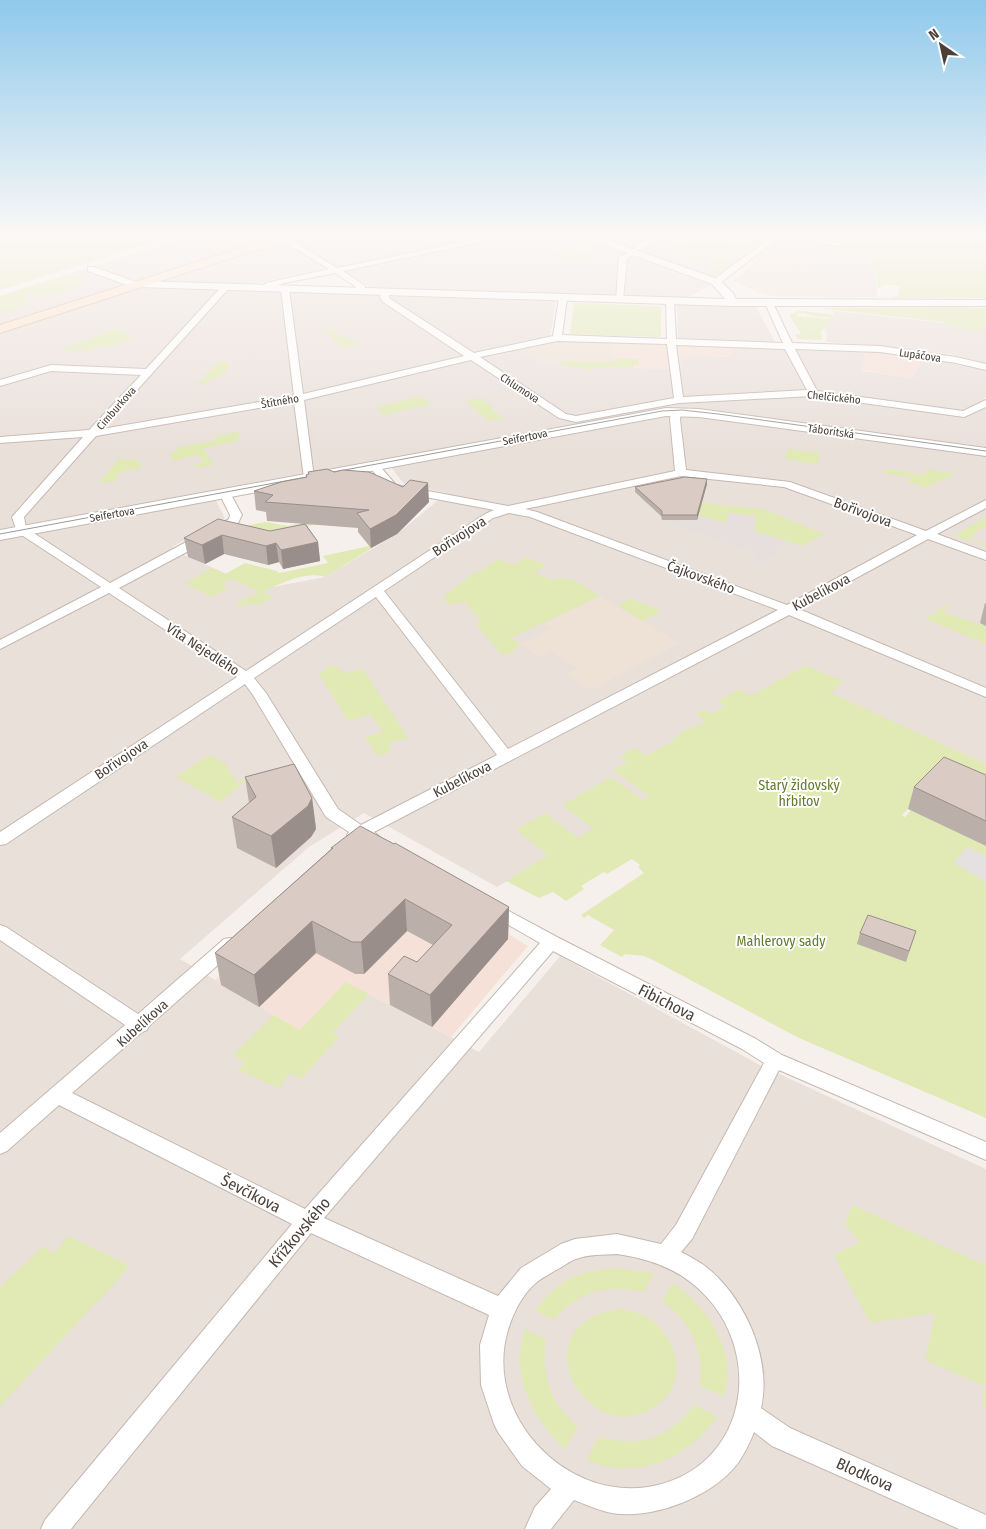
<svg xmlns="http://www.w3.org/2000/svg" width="986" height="1529" font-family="'Fira Sans Condensed',sans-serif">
  <rect width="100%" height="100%" fill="#f6f0ec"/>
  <g fill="#eae0da">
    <polygon points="192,235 296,235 0,326 0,296"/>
    <polygon points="325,235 574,235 711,285 685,299 373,289 336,267 242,286 164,283 167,278 266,247"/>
    <polygon points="594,235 845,235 838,248 876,254 870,268 876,269 877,297 831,297 831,275 742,259 714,279"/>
    <polygon points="140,288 556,301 550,336 511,344 539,361 561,361 560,364 590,370 591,367 681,369 680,355 732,357 726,341 678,339 677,304 756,307 779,349 865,351 863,371 912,378 923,358 986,370 986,397 983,399 986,400 986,447 686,408 664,408 0,529 0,334"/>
    <polygon points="833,311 986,327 986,363 949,354 883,346 826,342 827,334 823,326 833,316"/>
    <polygon points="656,417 700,417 986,456 986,764 933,741 650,796 497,887 364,813 309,847 180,959 299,1030 346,982 479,1052 560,956 760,1065 986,1169 986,1529 0,1529 0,540 215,499 225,518 172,547 188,557 262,589 325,577 397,534 447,493 404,484 391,467"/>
  </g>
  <g fill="#f6e1d8">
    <polygon points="612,342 728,346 733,357 680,355 681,369 613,367"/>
    <polygon points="865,351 887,353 923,358 912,378 863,370"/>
    <polygon points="362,846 528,946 451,1037 346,982 300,1030 214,981"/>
  </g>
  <polygon fill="#e6dfdd" points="728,513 757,516 754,531 790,541 762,564 753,561 760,555 663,520 696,520 698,515 726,523"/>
  <g fill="#eee1d6">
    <polygon points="757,261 831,275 831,297 774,296 763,294 733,281"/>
    <polygon points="558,341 612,342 613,367 591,367 590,370 560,365 561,361 539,361 517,348"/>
    <polygon points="600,596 680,643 591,690 566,674 577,668 551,651 539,657 520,644 551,629 543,624"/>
  </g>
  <g fill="#e1e9b5">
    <polygon points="17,235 176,235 0,290 0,240"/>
    <polygon points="739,235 764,239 716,275 709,276 701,272 706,274 722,268 674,251 682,249 676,247 680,245 686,246 692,242 687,240 694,236 746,246 755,240 737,237"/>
    <polygon points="845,235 986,235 986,298 892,298 898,295 900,286 885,284 878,289 876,269 869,268 876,254 838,248"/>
    <polygon points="568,248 582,252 587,251 590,259 561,258 551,253"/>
    <path d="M 83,270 L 87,272 L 74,275 L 90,280 L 76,284 L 79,286 C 70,289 56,296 47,296 C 34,295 40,290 24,297 L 33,300 L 18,305 L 22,307 L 6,313 L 0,310 L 0,296 Z"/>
    <polygon points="574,303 661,306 661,337 570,334"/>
    <polygon points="959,307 986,308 986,327 980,326 985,330 981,332 948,325 944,322 819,308"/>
    <polygon points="798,311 803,311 835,315 833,318 811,316 804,313 797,314 797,316 831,319 821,332 822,340 798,339 795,334 801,334 789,315"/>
    <polygon points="331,328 344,338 349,337 360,344 343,348 323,331"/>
    <polygon points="116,329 134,335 126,343 120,342 114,348 96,346 91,351 60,350"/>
    <polygon points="613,359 639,359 637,365 633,365 633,368 591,367 590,370 560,365 561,361 612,362"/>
    <polygon points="219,361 230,362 225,374 195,387"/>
    <polygon points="420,396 431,404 385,415 375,408"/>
    <polygon points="480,398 494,407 491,409 504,418 487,421 466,401"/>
    <polygon points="237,432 240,435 236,442 203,448 213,465 196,468 194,465 203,463 199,455 173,461 170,453 178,452 176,448 217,440 215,436"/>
    <polygon points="788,449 820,453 817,464 784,459"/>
    <polygon points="119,459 138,460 142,468 122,471 113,482 99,483"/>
    <polygon points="884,469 925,475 926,469 956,474 924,488 907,481 912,478 883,473"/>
    <polygon points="701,503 763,509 824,534 802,546 754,531 756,516 728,513 726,523 698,515"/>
    <polygon points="986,518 986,526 974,533 976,534 969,540 986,544 986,546 958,537 956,534"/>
    <polygon points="314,521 315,524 313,525 269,534 245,526 265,522 288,526"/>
    <path d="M 369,546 L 372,548 L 325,577 C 305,570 279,585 261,592 L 274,597 L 256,606 L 250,603 L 241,607 L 236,604 L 259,592 L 232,579 L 221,584 L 229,588 L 211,597 L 185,583 L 212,568 L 225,574 L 245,563 L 277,571 L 279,573 L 328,563 L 323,556 Z"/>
    <path d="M 526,557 L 546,565 L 535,573 L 553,580 C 570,573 586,588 600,596 L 511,638 L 521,645 L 513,649 L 515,652 L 502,655 L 475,623 L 481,621 L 465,602 L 449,605 L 443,597 L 475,572 L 478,573 L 498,559 L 514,565 Z"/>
    <polygon points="629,598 662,611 642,621 618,606"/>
    <polygon points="953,601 943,612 986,626 986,644 925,619"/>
    <polygon points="331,665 347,673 363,669 408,738 389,743 391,752 377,756 365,737 383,732 371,715 348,721 319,674"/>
    <polygon points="804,665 843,681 831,693 986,764 986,800 938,778 902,815 905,817 911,810 986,846 986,1118 799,1038 653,960 644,956 625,954 622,957 600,945 614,930 588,915 584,918 581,915 644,873 638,867 640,865 632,859 607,874 604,872 581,886 584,889 566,901 553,892 539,898 506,881 548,855 516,830 545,813 578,838 593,828 562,805 611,777 643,800 649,796 613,770 628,762 620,756 635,748 646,756 675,740 673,738 689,728 692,729 706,721 696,714 704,709 712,714 725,706 718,701 739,689 749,695 755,694 796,670 798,671"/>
    <polygon points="209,755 225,763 236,782 250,778 220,802 176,777"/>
    <polygon points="346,982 369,994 332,1033 339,1037 301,1079 290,1073 279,1088 238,1070 245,1062 233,1055 274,1015 300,1030"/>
    <polygon points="852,1205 983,1264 986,1258 986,1407 982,1406 985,1386 925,1360 935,1313 870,1323 834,1255 860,1242 845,1225"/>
    <polygon points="68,1236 127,1264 125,1272 0,1406 0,1287 44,1246 54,1254"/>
    <path d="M 615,1268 L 654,1273 L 644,1292 C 604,1285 581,1289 554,1320 L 535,1311 C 557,1280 578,1271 615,1268 Z"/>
    <path d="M 672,1283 C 707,1305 739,1353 724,1396 L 700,1386 C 705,1353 691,1320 662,1302 Z"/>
    <path d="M 619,1309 C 632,1311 644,1313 654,1322 C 677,1341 687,1380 661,1402 C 592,1461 513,1324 619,1309 Z"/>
    <path d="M 525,1329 L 546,1339 C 541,1373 550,1405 578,1426 L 565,1449 C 531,1417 510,1375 525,1329 Z"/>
    <path d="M 695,1405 L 717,1417 C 688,1459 634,1482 587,1460 L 598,1437 C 642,1447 666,1440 695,1405 Z"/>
  </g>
  <polygon fill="#e5e1e0" points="967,847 986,856 986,882 954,863"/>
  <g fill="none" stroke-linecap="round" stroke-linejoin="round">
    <defs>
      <g id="minor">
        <polygon points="497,235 514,235 343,271 365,286 365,292 361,294 357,292 356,287 335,273 284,283 272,287 265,291 261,289 266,283 329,269 285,242 285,238 288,238 337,268"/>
        <polygon points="652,235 661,235 641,250 635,250 635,246"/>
        <polygon points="774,235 782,235 719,284 713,284 713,280"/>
        <polygon points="783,235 802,235 844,244 840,246"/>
        <polygon points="631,251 638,253 627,258 623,299 616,301 619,257"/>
        <polygon points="88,267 94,267 142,284 138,286 124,284 88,271"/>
        <path d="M 222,286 L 229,288 L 102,429 L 294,396 L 281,289 L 285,287 L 289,289 L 303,394 L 464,356 L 383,302 L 380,297 L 382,291 L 385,290 L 389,293 L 389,298 L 474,353 L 553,336 L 559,298 L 563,295 L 567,298 L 562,335 L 667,339 L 666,301 L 670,298 L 674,301 L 676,339 L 783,343 L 765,303 L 769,300 L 773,303 L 792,343 L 880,346 L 956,357 L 986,364 L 986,370 L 956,363 L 880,352 L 795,349 L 817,391 L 963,411 L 986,400 L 986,407 L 964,417 L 813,396 L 679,403 L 576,422 L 559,418 L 471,360 L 304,400 L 314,478 L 309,481 L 304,478 L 294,402 L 96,436 L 24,517 L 26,528 L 110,583 L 229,519 L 230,515 L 219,493 L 221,491 L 229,491 L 242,515 L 238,523 L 230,529 L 119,588 L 246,671 L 485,514 L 494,510 L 388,490 L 369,466 L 370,464 L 378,464 L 396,485 L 508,506 L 675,471 L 670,419 L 671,412 L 676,409 L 681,412 L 680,419 L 686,470 L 790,482 L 926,531 L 986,500 L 986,508 L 937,534 L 986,552 L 986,560 L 928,539 L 799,609 L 986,688 L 986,697 L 789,615 L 374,832 L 381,838 L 379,842 C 371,844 369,840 362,839 C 358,838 354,840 349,839 L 347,835 L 349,832 L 326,817 L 253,695 L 245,684 L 6,844 L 0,845 L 0,832 L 237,677 L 109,593 L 0,649 L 0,640 L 101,587 L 17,532 L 12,517 L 83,437 L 0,443 L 0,437 L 89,430 L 141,375 L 51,371 L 0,386 L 0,380 L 51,365 L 146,369 ZM 557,341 L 667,344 L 674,398 L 576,416 L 566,414 L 480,357 ZM 676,345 L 785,349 L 807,390 L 683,397 ZM 681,476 L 784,487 L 917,535 L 787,605 L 537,512 L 525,509 ZM 509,513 L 530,517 L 778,610 L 508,749 L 384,591 L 493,518 ZM 376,597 L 497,755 L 361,825 L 338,809 L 266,693 L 254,678 Z"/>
        <path d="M 492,902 L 557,937 L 756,1039 L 782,1055 L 986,1142 L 986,1160 L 779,1070 L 692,1239 L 681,1252 C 691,1257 702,1263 711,1271 C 746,1302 772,1360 761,1408 L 790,1428 L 986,1515 L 986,1529 L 959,1529 L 772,1446 L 754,1432 C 750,1443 744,1454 738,1463 C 713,1497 649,1522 607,1512 C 596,1509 585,1504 574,1500 L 551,1529 L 525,1529 L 535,1507 L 551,1489 L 522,1466 L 498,1432 L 494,1424 L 481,1385 L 480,1345 L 489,1315 L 311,1233 L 71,1529 L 41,1529 L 45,1520 L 292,1224 L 59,1105 L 7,1151 L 0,1154 L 0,1133 L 125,1025 L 0,940 L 0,925 L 6,927 L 138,1014 L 224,939 L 230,938 L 236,939 L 239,944 L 236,949 L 149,1026 L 147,1030 L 142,1032 L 72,1093 L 305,1209 L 540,943 L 486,912 L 483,908 L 486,904 ZM 553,951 L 742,1049 L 764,1063 L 676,1225 L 661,1244 L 617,1234 L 575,1239 L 561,1244 L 521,1268 L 498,1296 L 324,1218 ZM 617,1254 C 645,1258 671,1266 693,1284 C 768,1345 751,1470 648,1487 C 563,1500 483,1413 508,1330 C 513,1313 523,1293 537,1282 C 543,1277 550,1274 556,1270 C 563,1267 569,1261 576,1259 C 588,1254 604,1255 617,1254 Z"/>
      </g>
      <g id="tertiary">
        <polygon points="578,235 594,235 720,280 733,293 736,299 986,300 986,306 732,306 138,287 133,284 138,281 725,299 712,284"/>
        <polygon points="666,408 699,409 986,448 986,456 699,417 666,416 0,540 0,530"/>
      </g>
      <polygon id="secondary" points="293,235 315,235 314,237 244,254 0,333 0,325 237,249"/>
    </defs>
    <use href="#minor" stroke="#c4b8b1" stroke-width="2"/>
    <use href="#tertiary" stroke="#c4b8b1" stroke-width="2"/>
    <use href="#secondary" stroke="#d8b89f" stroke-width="2"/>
    <use href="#minor" fill="#fff" fill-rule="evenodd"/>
    <use href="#tertiary" fill="#fff" fill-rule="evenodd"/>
    <use href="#secondary" fill="#fee4cd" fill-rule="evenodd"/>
    <polyline stroke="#9a9a9a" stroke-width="1" points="0,534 662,411 682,410 718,414 986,451"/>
  </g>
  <g fill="#bbafa9">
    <polygon points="308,472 334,472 429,502 397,534 371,548 358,532 358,528 306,524 318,542 320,561 283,569 279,562 268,565 224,554 205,564 188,557 184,538 270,531 305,524 267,521 266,512 256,510 254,491 306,477 306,475 308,474"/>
    <polygon points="707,484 697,520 662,520 661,516 635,492 635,487"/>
    <polygon points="985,603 986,603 986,626 980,623"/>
    <polygon points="986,775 986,846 908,809 914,787"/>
    <polygon points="245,777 312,798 316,829 311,837 276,868 237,848 232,817 249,803"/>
    <polygon points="331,848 509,907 508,939 432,1027 390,1005 388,974 417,962 433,945 407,931 364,974 355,974 316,953 259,1007 221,985 215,953 331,849"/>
    <polygon points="916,931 906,962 857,944 860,933"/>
  </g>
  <g fill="#998e89">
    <polygon points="707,479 707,484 697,520 697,515"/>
    <polygon points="428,483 429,502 397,534 371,548 370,529"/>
    <polygon points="222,535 224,554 205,564 202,545"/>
    <polygon points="318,542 320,561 283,569 281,550"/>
    <polygon points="276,543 279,562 268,565 266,546"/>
    <polygon points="312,798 316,829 311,837 276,868 271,836"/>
    <polygon points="405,899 407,931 364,974 361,942"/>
    <polygon points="509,907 508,939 432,1027 430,995"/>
    <polygon points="312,921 316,953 259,1007 254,975"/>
  </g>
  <g fill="#dacbc4" stroke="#998e89">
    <polygon points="327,469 334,472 343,470 369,472 403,487 410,480 428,483 396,515 370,529 357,513 369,510 265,502 273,495 254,491 281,482 307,477 306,475 309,474 308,472"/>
    <polygon points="685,477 707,479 697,515 662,515 662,511 635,487"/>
    <polygon points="218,519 270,531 305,524 318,542 281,550 276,543 266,546 222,535 202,545 184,538"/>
    <polygon points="944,757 986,775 986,821 914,787"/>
    <polygon points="294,764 312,798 308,806 271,836 232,817 256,797 245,777"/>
    <polygon points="360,826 394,844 395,843 509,907 430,995 388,974 404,956 417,962 452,925 405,899 361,942 352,942 312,921 254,975 215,953 333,848 331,848"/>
    <polygon points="868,915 916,931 909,951 860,933"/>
  </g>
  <linearGradient id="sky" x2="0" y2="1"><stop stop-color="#8fc9ec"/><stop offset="0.52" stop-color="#fbf8f6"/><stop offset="1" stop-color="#fbf8f6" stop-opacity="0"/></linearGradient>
  <rect width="986" height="450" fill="url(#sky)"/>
  <g text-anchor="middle" stroke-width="4" stroke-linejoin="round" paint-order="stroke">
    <g font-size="11" fill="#4a3f39" stroke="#fff">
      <text transform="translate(920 355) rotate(8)" y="4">Lupáčova</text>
      <text transform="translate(520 388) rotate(33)" y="4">Chlumova</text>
      <text transform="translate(834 397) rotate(6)" y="4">Chelčického</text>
      <text transform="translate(280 401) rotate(-10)" y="4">Štítného</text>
      <text transform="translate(116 408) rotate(-49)" y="4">Cimburkova</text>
      <text transform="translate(831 431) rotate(8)" y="4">Táboritská</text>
      <text transform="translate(525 437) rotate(-11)" y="4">Seifertova</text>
      <text transform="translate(112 514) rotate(-10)" y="4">Seifertova</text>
    </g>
    <g font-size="14" fill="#4a3f39" stroke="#fff">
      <text transform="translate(863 512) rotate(20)" y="5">Bořivojova</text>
      <text transform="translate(459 536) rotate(-33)" y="5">Bořivojova</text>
      <text transform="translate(701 577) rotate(20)" y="5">Čajkovského</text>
      <text transform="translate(821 592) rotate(-28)" y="5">Kubelíkova</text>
      <text transform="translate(203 649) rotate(33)" y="5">Víta Nejedlého</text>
      <text transform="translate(121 759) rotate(-34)" y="5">Bořivojova</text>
      <text transform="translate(462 779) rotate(-27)" y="5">Kubelíkova</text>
      <text transform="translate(142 1023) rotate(-42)" y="5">Kubelíkova</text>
    </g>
    <g font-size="14" fill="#627d2b" stroke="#fff">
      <text x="799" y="790">Starý židovský<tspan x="799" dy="16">hřbitov</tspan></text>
      <text x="781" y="946">Mahlerovy sady</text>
    </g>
    <g font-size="16" fill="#4a3f39" stroke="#fff">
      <text transform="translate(667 1002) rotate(27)" y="6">Fibichova</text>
      <text transform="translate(251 1193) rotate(27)" y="6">Ševčíkova</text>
      <text transform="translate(299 1232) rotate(-50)" y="6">Křížkovského</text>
      <text transform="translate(865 1474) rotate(24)" y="6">Blodkova</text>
    </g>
  </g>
  <g transform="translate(941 45) rotate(326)" stroke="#ffffff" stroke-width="4" paint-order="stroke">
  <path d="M0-4L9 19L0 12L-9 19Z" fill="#4a3f39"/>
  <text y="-8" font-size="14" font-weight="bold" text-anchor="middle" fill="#4a3f39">N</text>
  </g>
</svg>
